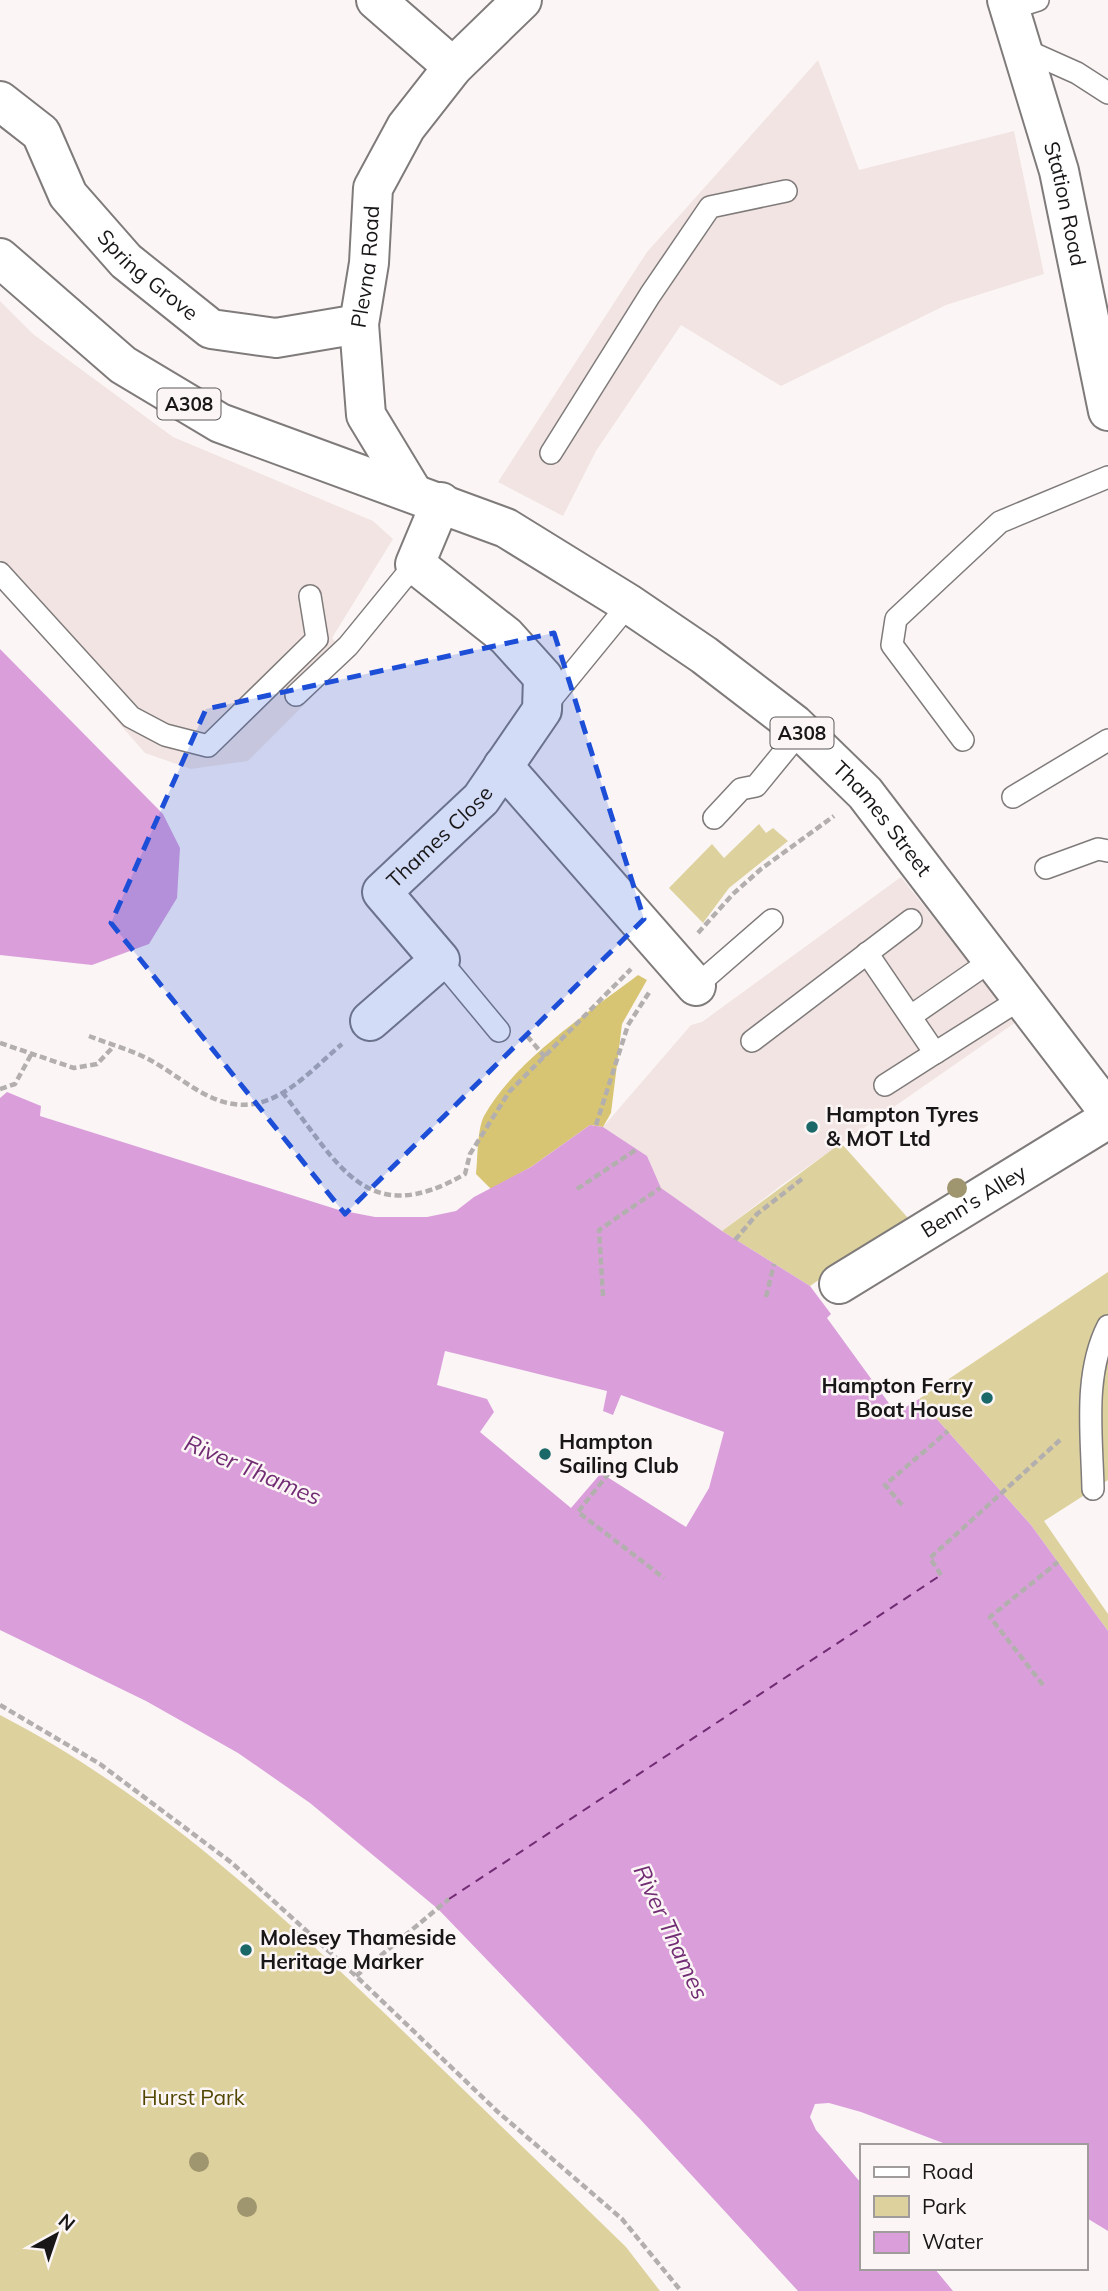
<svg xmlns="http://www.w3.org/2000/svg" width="1108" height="2291" font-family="Mulish,sans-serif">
  <rect width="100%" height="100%" fill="#fbf6f5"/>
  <g fill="#f1e4e2">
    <polygon points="818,60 859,170 1014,131 1044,274 946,305 781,386 681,325 596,451 563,516 498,482 647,252"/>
    <polygon points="0,301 33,334 173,437 373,521 393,539 332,638 351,658 248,761 191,769 145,753 0,587"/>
    <polygon points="901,877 1016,1022 783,1184 722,1231 660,1188 647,1156 603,1127 691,1025 702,1022"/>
  </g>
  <g fill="#ddd19d">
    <polygon points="759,824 766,833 773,828 788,841 729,888 703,923 669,888 712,844 724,858"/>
    <polygon points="841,1143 908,1218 810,1286 722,1231"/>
    <polygon points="1108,1272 1108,1480 1044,1521 1108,1614 1108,1631 1031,1525 919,1399"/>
    <path d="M 0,1715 C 153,1794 283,1915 406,2034 C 479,2105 553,2176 626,2247 L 660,2291 L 0,2291 Z"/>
  </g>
  <path fill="#d8c574" d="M 638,975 L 647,980 L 622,1024 L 611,1113 L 603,1127 L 590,1125 L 531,1167 L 491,1189 L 476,1174 C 478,1157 477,1130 484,1116 C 514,1061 589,1012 638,975 Z"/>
  <g fill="#da9fdb" fill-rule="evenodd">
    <polygon points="0,649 163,814 180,848 177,898 149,944 92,965 0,955"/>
    <path d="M 7,1092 L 41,1106 L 40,1116 L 339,1210 L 375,1217 L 427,1217 L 456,1211 L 474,1197 L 531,1167 L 590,1125 L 603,1127 L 647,1156 L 661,1188 L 722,1231 L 810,1286 L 831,1314 L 827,1318 L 896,1413 L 919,1399 L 1031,1525 L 1108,1631 L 1108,2231 L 1085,2217 L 1085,2146 L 951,2146 L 861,2112 L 829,2103 L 815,2104 L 810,2117 L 816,2130 L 861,2183 L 861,2268 L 934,2268 L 953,2291 L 798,2291 L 640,2119 L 438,1909 L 310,1803 L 238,1753 L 146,1701 L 0,1630 L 0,1098 ZM 445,1351 L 607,1391 L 603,1411 L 613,1415 L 621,1395 L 724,1432 L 709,1488 L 686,1527 L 601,1473 L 571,1508 L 480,1432 L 494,1412 L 487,1399 L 437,1385 Z"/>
  </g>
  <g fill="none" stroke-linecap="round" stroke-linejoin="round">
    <polyline stroke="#712c73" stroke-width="2" stroke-dasharray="9 7" stroke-linecap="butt" points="449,1899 941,1575"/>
    <defs>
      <g id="lane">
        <polyline points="1010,9 1038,0"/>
        <polyline points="1021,48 1077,73 1108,93"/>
        <polyline points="551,453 650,295 710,207 786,191"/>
        <polyline points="0,573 131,717 165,735 208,746 317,639 310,596"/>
        <polyline points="296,695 348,646 415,564"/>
        <polyline points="544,708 629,604"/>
        <polyline points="963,740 892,645 896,619 1000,522 1108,477"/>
        <polyline points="1013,797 1108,740"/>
        <polyline points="714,818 741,789 756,786 801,731"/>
        <polyline points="1046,868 1098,849 1108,851"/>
        <polyline points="867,953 935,1053 885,1085"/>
        <polyline points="440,960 499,1031"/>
        <polyline points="696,986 772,920"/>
        <polyline points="911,1016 992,960"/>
        <polyline points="752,1041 911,920"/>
        <polyline points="935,1053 1022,998"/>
        <path d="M 1093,1489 C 1092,1436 1083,1375 1108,1326"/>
      </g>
      <g id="street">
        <polyline points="376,0 453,67"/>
        <path id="s1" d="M 0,101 L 41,133 L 68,195 L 126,261 L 211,329 L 276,338 L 359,324"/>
        <path id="s2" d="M 412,491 L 366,415 L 359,324 L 369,263 L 373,188 L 406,127 L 453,67 L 522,0"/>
        <polyline points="503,766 696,986"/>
        <path id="s3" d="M 370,1021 L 440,960 L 382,892 L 481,799 L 542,710 L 543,677 L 506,636 L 415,564 L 441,502"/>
        <path id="s4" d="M 839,1284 L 1108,1119"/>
      </g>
      <g id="secondary">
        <path id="s5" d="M 1007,0 L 1059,171 L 1108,411"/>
      </g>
      <g id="highway">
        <path id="s6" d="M 0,258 L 123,365 L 220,423 L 506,528 L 629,604 L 704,655 L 794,724 L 865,793 L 1108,1111"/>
      </g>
    </defs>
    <use href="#lane" stroke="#7f7b7a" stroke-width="24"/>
    <use href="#street" stroke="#7f7b7a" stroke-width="42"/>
    <use href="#secondary" stroke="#7f7b7a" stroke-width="42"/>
    <use href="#highway" stroke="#7f7b7a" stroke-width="42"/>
    <g stroke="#b3afae" stroke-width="4.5" stroke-dasharray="7 3.5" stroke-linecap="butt">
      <polyline points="698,933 733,894 761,869 834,816"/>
      <path d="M 89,1036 C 109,1044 132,1050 150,1060 C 184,1078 215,1113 258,1103 C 290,1096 318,1064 342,1044"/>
      <polyline points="527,1036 545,1057"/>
      <polyline points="0,1043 74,1068 97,1064 114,1046"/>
      <polyline points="0,1089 15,1084 32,1053"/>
      <path d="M 282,1092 C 338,1162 365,1232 465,1174 L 470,1154 L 509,1092 L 631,969"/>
      <polyline points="596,1125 628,1025 650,991"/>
      <polyline points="577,1189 637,1149"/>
      <polyline points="735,1240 757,1214 802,1179"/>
      <polyline points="603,1296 599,1230 660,1188"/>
      <polyline points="766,1297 774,1264"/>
      <polyline points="609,1473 578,1512 664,1578"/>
      <polyline points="902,1505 885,1485 948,1431"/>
      <polyline points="941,1575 930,1558 1060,1440"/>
      <polyline points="1043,1685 990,1617 1058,1562"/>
      <polyline points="0,1705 100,1764 232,1863 356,1976 498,2112 622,2219 681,2291"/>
      <polyline points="356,1976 449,1899"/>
    </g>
    <use href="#lane" stroke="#fff" stroke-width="21"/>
    <use href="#street" stroke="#fff" stroke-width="38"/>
    <use href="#secondary" stroke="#fff" stroke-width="38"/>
    <use href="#highway" stroke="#fff" stroke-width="38"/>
  </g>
  <g fill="#9f956f">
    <circle cx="957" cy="1188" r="10"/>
    <circle cx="199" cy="2162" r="10"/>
    <circle cx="247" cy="2207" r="10"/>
  </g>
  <path fill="#1d4ed8" fill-opacity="0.2" stroke="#1d4ed8" stroke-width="5" stroke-dasharray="14 9" stroke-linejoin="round" d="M 554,633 L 644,919 L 345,1214 L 111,923 L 206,709 Z"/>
  <g fill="#1a6867" stroke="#fbf6f5" stroke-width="2.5">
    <circle cx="812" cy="1127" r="7"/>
    <circle cx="987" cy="1398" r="7"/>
    <circle cx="545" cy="1454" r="7"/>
    <circle cx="246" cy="1950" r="7"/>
  </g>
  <g text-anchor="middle" stroke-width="5" stroke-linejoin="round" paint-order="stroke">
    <g fill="#fbf6f5" stroke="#5c5959" stroke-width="2">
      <rect x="157.5" y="388.5" width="63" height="31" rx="5"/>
      <rect x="770.5" y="717.5" width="63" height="31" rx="5"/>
    </g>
    <g font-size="19" font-weight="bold" fill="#181616">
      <text x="189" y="411">A308</text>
      <text x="802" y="740">A308</text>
    </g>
    <g font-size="21" fill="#181616" stroke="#fbf6f5">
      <text dy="7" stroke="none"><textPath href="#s5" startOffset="212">Station Road</textPath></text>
      <text dy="7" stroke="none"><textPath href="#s2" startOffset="238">Plevna Road</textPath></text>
      <text dy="7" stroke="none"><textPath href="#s1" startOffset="233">Spring Grove</textPath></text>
      <text dy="7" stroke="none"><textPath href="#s6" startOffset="1059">Thames Street</textPath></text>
      <text dy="7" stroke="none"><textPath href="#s3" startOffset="262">Thames Close</textPath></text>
      <text dy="7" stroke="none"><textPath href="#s4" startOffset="158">Benn's Alley</textPath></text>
    </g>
    <g font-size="21" font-weight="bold" fill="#181616" stroke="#fbf6f5" text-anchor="start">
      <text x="826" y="1122">Hampton Tyres<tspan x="826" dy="24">&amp; MOT Ltd</tspan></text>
      <text x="973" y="1393" text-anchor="end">Hampton Ferry<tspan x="973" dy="24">Boat House</tspan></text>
      <text x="559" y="1449">Hampton<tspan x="559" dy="24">Sailing Club</tspan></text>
      <text x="260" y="1945">Molesey Thameside<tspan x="260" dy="24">Heritage Marker</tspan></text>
    </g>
    <g font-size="21" fill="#534602" stroke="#fbf6f5">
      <text x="193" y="2105">Hurst Park</text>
    </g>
    <g font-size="23" font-style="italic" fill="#712c73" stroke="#fbf6f5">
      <text transform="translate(253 1470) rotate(23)" y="8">River Thames</text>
      <text transform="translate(671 1932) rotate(65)" y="8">River Thames</text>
    </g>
  </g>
  <rect x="860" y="2144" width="228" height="126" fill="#fbf6f5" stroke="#a09c9c" stroke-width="2"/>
  <rect x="874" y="2167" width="35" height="10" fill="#ffffff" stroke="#a09c9c" stroke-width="2"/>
  <text x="922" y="2179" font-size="21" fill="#181616">Road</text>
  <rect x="874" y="2196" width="35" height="21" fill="#ddd19d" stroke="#a09c9c" stroke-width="2"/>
  <text x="922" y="2214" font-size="21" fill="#181616">Park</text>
  <rect x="874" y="2232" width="35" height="21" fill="#da9fdb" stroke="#a09c9c" stroke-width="2"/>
  <text x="922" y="2249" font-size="21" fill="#181616">Water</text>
  <g transform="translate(56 2235) rotate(40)" stroke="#fbf6f5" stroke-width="5" paint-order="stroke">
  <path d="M0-5L12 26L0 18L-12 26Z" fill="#181616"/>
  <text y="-10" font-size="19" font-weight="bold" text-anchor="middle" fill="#181616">N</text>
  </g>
</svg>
